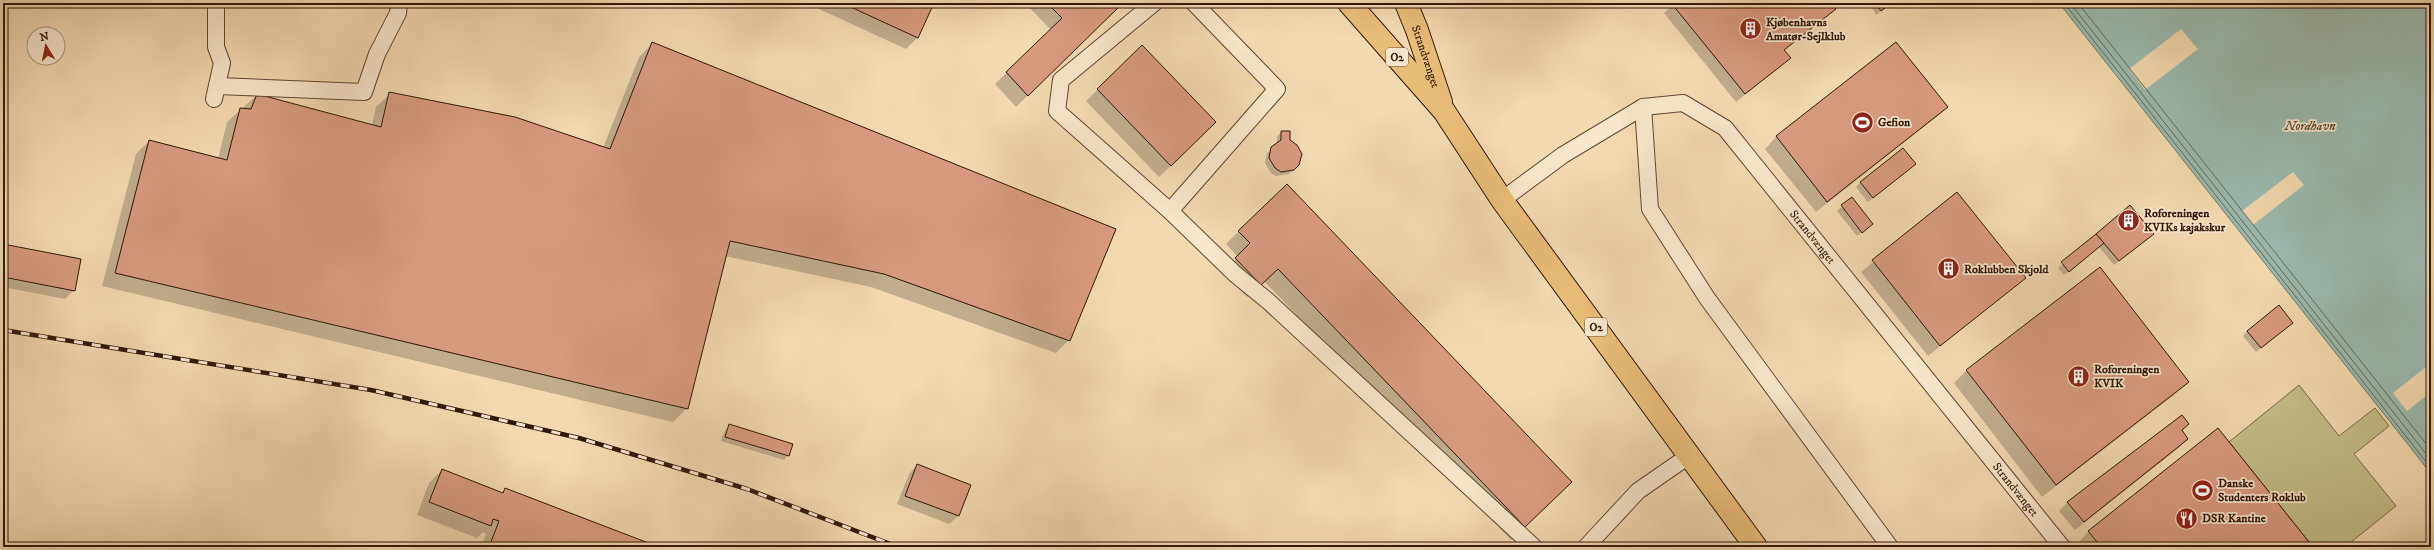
<svg xmlns="http://www.w3.org/2000/svg" width="2434" height="550" font-family="'IM FELL DW Pica',serif">
  <rect width="100%" height="100%" fill="#f2d9af"/>
  <filter id="stains"><feTurbulence type="fractalNoise" baseFrequency=".005" numOctaves="4"/><feColorMatrix values="0 0 0 0 .2 0 0 0 0 .09 0 0 0 0 .02 0 0 0 .5 -.17"/></filter>
  <radialGradient id="worn" r=".72"><stop offset=".6" stop-color="#630" stop-opacity="0"/><stop offset="1" stop-color="#630" stop-opacity=".3"/></radialGradient>
  <polygon fill="#c2bd86" stroke="#7a6b47" points="2299,385 2339,436 2375,408 2389,426 2354,454 2396,506 2345,547 2313,547 2229,442"/>
  <polygon fill="#9bbaaf" stroke="#717a6c" points="2059,3 2431,3 2431,474 2414,452"/>
  <g fill="#f2d9af">
    <polygon points="2181,29 2198,49 2145,90 2129,69"/>
    <polygon points="2293,172 2304,185 2253,225 2242,211"/>
    <polygon points="2431,363 2431,392 2407,411 2393,393"/>
  </g>
  <g fill="#0003">
    <polygon points="806,3 933,3 917,38 906,49"/>
    <polygon points="1025,3 1122,3 1016,107 995,84 1051,30"/>
    <polygon points="1675,3 1830,3 1834,9 1784,51 1789,58 1781,66 1736,102 1664,13"/>
    <polygon points="1869,3 1891,3 1876,15"/>
    <polygon points="1896,43 1947,107 1935,118 1816,212 1765,149 1776,137"/>
    <polygon points="652,44 1069,340 1056,353 871,287 725,256 687,408 673,422 102,286 136,154 149,141 218,159 227,122 257,95 372,125 376,107 390,94 603,148 639,57"/>
    <polygon points="1142,47 1204,134 1159,177 1086,101"/>
    <polygon points="1282,132 1289,141 1298,165 1289,174 1276,176 1271,173 1265,163 1267,153 1277,144 1277,136"/>
    <polygon points="1910,169 1868,202 1856,187 1861,182"/>
    <polygon points="1957,193 2024,278 1928,356 1861,272"/>
    <polygon points="1852,198 1867,228 1857,236 1837,211"/>
    <polygon points="2130,207 2148,238 2114,265 2099,247 2064,275 2058,268"/>
    <polygon points="1239,231 1557,495 1511,540 1264,281 1247,297 1223,272 1238,257 1226,244"/>
    <polygon points="3,245 74,290 65,299 3,287"/>
    <polygon points="2287,327 2256,352 2243,336 2247,331"/>
    <polygon points="1967,370 2187,382 2174,395 2042,497 1954,383"/>
    <polygon points="729,426 788,455 784,460 721,441 725,430"/>
    <polygon points="2181,430 2187,439 2179,448 2075,530 2059,511 2068,502"/>
    <polygon points="917,465 969,486 958,516 949,524 897,504 909,474"/>
    <polygon points="442,470 502,493 505,489 654,547 481,547 486,534 483,532 477,538 417,515 429,483"/>
    <polygon points="2089,531 2312,547 2078,547 2076,545"/>
  </g>
  <g fill="none" stroke-linecap="round" stroke-linejoin="round">
    <g stroke="#666a5c" stroke-width="1">
      <polyline points="2064,3 2431,468"/>
      <polyline points="2070,3 2431,460"/>
      <polyline points="2078,3 2431,450"/>
    </g>
  </g>
  <g fill="#d89a7f" stroke="#311908">
    <polygon points="842,3 934,3 918,38"/>
    <polygon points="1047,3 1123,3 1028,96 1006,72 1062,18"/>
    <polygon points="1831,3 1836,9 1784,50 1791,58 1745,94 1672,4"/>
    <polygon points="1875,3 1892,3 1881,11"/>
    <polygon points="652,42 1116,229 1070,341 884,274 730,241 688,409 115,273 149,140 227,160 240,108 251,109 257,94 381,127 389,92 515,117 610,149"/>
    <polygon points="1896,42 1948,107 1827,202 1776,136"/>
    <polygon points="1142,45 1216,122 1171,166 1097,89"/>
    <polygon points="1281,131 1290,131 1290,140 1297,145 1302,154 1299,165 1294,170 1281,172 1275,168 1269,158 1271,147 1281,140"/>
    <polygon points="1903,148 1916,164 1873,198 1860,182"/>
    <polygon points="1287,184 1572,482 1525,527 1278,269 1261,285 1235,258 1250,243 1238,231"/>
    <polygon points="1957,192 2026,278 1940,346 1872,260"/>
    <polygon points="1852,197 1873,224 1862,233 1841,205"/>
    <polygon points="2130,205 2154,234 2119,261 2096,234"/>
    <polygon points="2096,234 2104,243 2069,272 2061,262"/>
    <polygon points="3,244 81,259 75,291 3,277"/>
    <polygon points="2100,267 2189,382 2056,485 1966,370"/>
    <polygon points="2279,305 2293,323 2261,348 2247,331"/>
    <polygon points="2182,415 2189,424 2182,430 2188,439 2084,522 2067,502"/>
    <polygon points="729,424 793,444 789,456 725,437"/>
    <polygon points="2218,428 2313,547 2101,547 2088,531"/>
    <polygon points="917,464 971,485 959,516 905,496"/>
    <polygon points="442,469 503,493 505,488 659,547 489,547 499,521 493,519 491,526 429,502"/>
  </g>
  <g fill="none" stroke-linecap="round" stroke-linejoin="round">
    <defs>
      <g id="service">
        <polyline points="1154,3 1061,80 1057,111 1170,211 1235,274 1268,301 1534,547"/>
        <polyline points="217,86 364,92 377,54 398,13 399,3"/>
        <polyline points="214,99 222,63 216,47 216,3"/>
        <polyline points="1643,107 1650,209 1707,298 1890,547"/>
        <path id="s1" d="M 1502,200 L 1563,155 L 1643,107 L 1683,103 L 1725,128 L 2062,547"/>
        <polyline points="1170,211 1277,89 1194,3"/>
        <polyline points="1586,547 1638,491 1690,455"/>
      </g>
      <g id="primary">
        <polyline points="1349,3 1444,111 1502,200 1756,547"/>
        <path id="s2" d="M 1406,3 L 1417,30 L 1441,102"/>
      </g>
    </defs>
    <use href="#service" stroke="#614932" stroke-width="18"/>
    <use href="#primary" stroke="#311908" stroke-width="24"/>
    <use href="#service" stroke="#f7e6cb" stroke-width="16"/>
    <use href="#primary" stroke="#e9bc78" stroke-width="22"/>
    <defs>
      <polyline id="rail" points="3,330 371,390 579,438 747,489 898,547"/>
    </defs>
    <use href="#rail" stroke="#311908" stroke-width="4.5"/>
    <use href="#rail" stroke="#f7e6cb" stroke-width="3" stroke-dasharray="9" stroke-linecap="butt"/>
  </g>
  <defs>
    <symbol id="building-disc" viewBox="-11 -11 22 22"><circle r="9.5" fill="#8f2418" stroke="#f7e6cb"/><path d="M-4-6H4V6H1V3H-1V6H-4ZM-2.5-4.3h1.7v1.8h-1.7ZM.8-4.3h1.7v1.8H.8ZM-2.5-1h1.7V.8h-1.7ZM.8-1h1.7V.8H.8Z" fill="#fff"/></symbol>
    <symbol id="stadium-disc" viewBox="-11 -11 22 22"><circle r="9.5" fill="#8f2418" stroke="#f7e6cb"/><path d="M0-5a6.5 5 0 1 0 0 10a6.5 5 0 1 0 0-10ZM-3.5-1.8h7v3.6h-7Z" fill="#fff"/></symbol>
    <symbol id="restaurant-disc" viewBox="-11 -11 22 22"><circle r="9.5" fill="#8f2418" stroke="#f7e6cb"/><path d="M-5-6h1v4h1v-4h1v4h1v-4h1v5L-1.5 .5V6h-2V.5L-5-1ZM5-6V6H3V1.5H1.5Q1.5-4 5-6Z" fill="#fff"/></symbol>
  </defs>
  <g fill-rule="evenodd">
    <use href="#building-disc" x="1738" y="16" width="25" height="25"/>
    <use href="#stadium-disc" x="1850" y="110" width="25" height="25"/>
    <use href="#building-disc" x="2116" y="208" width="25" height="25"/>
    <use href="#building-disc" x="1936" y="256" width="25" height="25"/>
    <use href="#building-disc" x="2066" y="364" width="25" height="25"/>
    <use href="#stadium-disc" x="2190" y="478" width="25" height="25"/>
    <use href="#restaurant-disc" x="2174" y="506" width="25" height="25"/>
  </g>
  <g text-anchor="middle" stroke-width="3.5" stroke-linejoin="round" paint-order="stroke">
    <g fill="#f7e6cb" stroke="#6c5642" stroke-width="1">
      <rect x="1386" y="48" width="22" height="18" rx="3"/>
      <rect x="1585" y="318" width="22" height="18" rx="3"/>
    </g>
    <g font-size="11" font-weight="bold" fill="#311908">
      <text x="1397" y="61">O2</text>
      <text x="1596" y="331">O2</text>
    </g>
    <g font-size="12" font-weight="bold" fill="#311908" stroke="#f7e6cb" text-anchor="start">
      <text x="1766" y="26">Kjøbenhavns<tspan x="1766" dy="14">Amatør-Sejlklub</tspan></text>
      <text x="1878" y="126">Gefion</text>
      <text x="2144" y="217">Roforeningen<tspan x="2144" dy="14">KVIKs kajakskur</tspan></text>
      <text x="1964" y="273">Roklubben Skjold</text>
      <text x="2094" y="373">Roforeningen<tspan x="2094" dy="14">KVIK</tspan></text>
      <text x="2218" y="487">Danske<tspan x="2218" dy="14">Studenters Roklub</tspan></text>
      <text x="2202" y="522">DSR Kantine</text>
    </g>
    <g font-size="12" fill="#311908" stroke="#f7e6cb">
      <text dy="4" stroke="none"><textPath href="#s2" startOffset="57">Strandvænget</textPath></text>
      <text dy="4" stroke="none"><textPath href="#s1" startOffset="398">Strandvænget</textPath></text>
      <text dy="4" stroke="none"><textPath href="#s1" startOffset="722">Strandvænget</textPath></text>
    </g>
    <g font-size="13" font-style="italic" fill="#51493a" stroke="#f7e6cb">
      <text x="2310" y="130">Nordhavn</text>
    </g>
  </g>
  <rect width="2434" height="550" fill="none" stroke="#f2d9af" stroke-width="16"/>
  <rect x="4" y="4" width="2426" height="542" fill="none" stroke="#311908" stroke-width="2"/>
  <rect x="8" y="8" width="2418" height="534" fill="none" stroke="#311908"/>
  <g transform="translate(46 46) rotate(350)"><circle r="19" fill="#f7e6cb" stroke="#a8947d"/>
  <path d="M0-3L7 15L0 10L-7 15Z" fill="#8f2418"/>
  <text y="-6" font-size="11" font-weight="bold" text-anchor="middle" fill="#311908">N</text>
  </g>
  <rect width="100%" height="100%" filter="url(#stains)"/>
  <rect width="100%" height="100%" fill="url(#worn)"/>
</svg>
